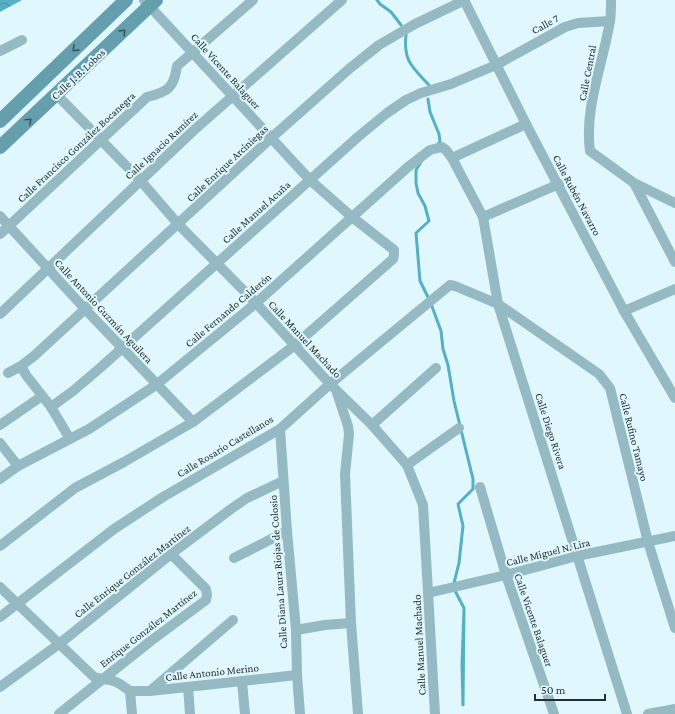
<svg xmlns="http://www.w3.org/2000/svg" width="675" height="714" font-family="'Crimson Pro',serif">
  <defs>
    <pattern id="water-waves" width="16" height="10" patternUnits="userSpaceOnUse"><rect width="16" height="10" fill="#54b0c5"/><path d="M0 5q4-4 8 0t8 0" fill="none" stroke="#4590a1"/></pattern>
  </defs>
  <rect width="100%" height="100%" fill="#e0f7fd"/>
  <polygon fill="url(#water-waves)" points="0,0 22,0 0,12"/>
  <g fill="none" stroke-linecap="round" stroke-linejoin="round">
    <g stroke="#54b0c5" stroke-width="3">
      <polyline points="377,0 380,4 391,12 401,25"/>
      <path d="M 406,34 C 403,61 412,67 429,85"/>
      <polyline points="428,99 430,112 439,134 440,142 438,144"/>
      <polyline points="421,162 416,170 416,183 418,193 425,206 429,221 416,233 420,281 430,301 441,331 443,349 448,365 454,401 473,479 473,489 458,504 463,526 459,563 453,587 464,608 462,665 463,705 464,608"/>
    </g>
    <g stroke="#95bac3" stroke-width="10">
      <polyline points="464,0 526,124 624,311 675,398"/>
      <path d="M 611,0 C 611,7 611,15 610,21 C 603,64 584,108 590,151 L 634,183 L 675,203"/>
      <polyline points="0,51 22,40"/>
      <polyline points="57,95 140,180 178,224 256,303 330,384 372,425 407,465 423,505 435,714"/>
      <polyline points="452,158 526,124"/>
      <polyline points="634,183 675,262"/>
      <polyline points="0,216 85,309 193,422"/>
      <polyline points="483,217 559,184"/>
      <path d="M 0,234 L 147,97 C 168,92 174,88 177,66 L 253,0"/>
      <polyline points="624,311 675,289"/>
      <polyline points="0,314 193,131 342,0"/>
      <polyline points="21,366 26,375 51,407 70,439"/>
      <polyline points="8,373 21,366 34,356 270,139 349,69 379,45 415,24 465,0"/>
      <polyline points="337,393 348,426 349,434 345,474 351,623 358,714"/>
      <polyline points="51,407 73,391 100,368 359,136 387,113 406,100 421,93 451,84 496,65 565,27 578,23 610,21"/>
      <polyline points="0,425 42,396"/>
      <polyline points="372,425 436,368"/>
      <polyline points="280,429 287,531 296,630 297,675 300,714"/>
      <polyline points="0,443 18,466"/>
      <polyline points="407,465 459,428"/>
      <polyline points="0,479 18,466 89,429 156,385 256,303 408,167 430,150 442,147 446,150 452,158 483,217 498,304 627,714"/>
      <polyline points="480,487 506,575 554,714"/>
      <polyline points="0,546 75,488 124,462 193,422 295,345 393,259 394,255 394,250 352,217 310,180 144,0"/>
      <polyline points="234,558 287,531"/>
      <path d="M 0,587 L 94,677 C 100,679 105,679 110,680 C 118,681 124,687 130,691 L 132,714"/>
      <polyline points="428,593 506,575 577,556 675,536"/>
      <polyline points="0,617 114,529 163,497 280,429 330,384 450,285 455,286 498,304 599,374 610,388 648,542 675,628"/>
      <polyline points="296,630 325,625 351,623"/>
      <polyline points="242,682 245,714"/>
      <polyline points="0,687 59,644 171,554 231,509 247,498 283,481"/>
      <polyline points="188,687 190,714"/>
      <polyline points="130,691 150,691 297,675"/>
      <polyline points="150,691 233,620"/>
      <polyline points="59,714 152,640 206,600 207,595 206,589 171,554"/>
      <polyline points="648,714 675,709"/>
    </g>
    <g stroke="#659eac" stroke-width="14">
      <polyline points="0,121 126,0"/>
      <polyline points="0,147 156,0"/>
    </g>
  </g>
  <defs><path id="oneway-chevron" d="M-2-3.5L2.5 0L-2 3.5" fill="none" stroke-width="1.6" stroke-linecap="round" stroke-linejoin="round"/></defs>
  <g stroke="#39565e">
    <use href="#oneway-chevron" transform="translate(123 32) rotate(-44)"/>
    <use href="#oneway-chevron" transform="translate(75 49) rotate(136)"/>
    <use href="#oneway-chevron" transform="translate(29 121) rotate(-43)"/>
  </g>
  <g text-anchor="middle" stroke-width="4" stroke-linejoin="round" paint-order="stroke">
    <g font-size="11" fill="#213034" stroke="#e0f7fd">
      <text transform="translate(545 24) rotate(-28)" y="4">Calle 7</text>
      <text transform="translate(226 71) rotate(48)" y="4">Calle Vicente Balaguer</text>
      <text transform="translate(587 73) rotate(-79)" y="4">Calle Central</text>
      <text transform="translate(78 74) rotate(-43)" y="4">Calle J. B. Lobos</text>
      <text transform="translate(161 145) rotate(-43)" y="4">Calle Ignacio Ramírez</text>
      <text transform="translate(76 147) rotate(-43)" y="4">Calle Francisco González Bocanegra</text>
      <text transform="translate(227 163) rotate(-43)" y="4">Calle Enrique Arciniegas</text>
      <text transform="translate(577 195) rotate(62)" y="4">Calle Rubén Navarro</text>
      <text transform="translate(256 212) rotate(-42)" y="4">Calle Manuel Acuña</text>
      <text transform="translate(228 310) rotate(-40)" y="4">Calle Fernando Calderón</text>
      <text transform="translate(104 311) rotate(47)" y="4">Calle Antonio Guzmán Aguilera</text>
      <text transform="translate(305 339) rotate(47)" y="4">Calle Manuel Machado</text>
      <text transform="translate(551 431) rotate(72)" y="4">Calle Diego Rivera</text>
      <text transform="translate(634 437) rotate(76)" y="4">Calle Rufino Tamayo</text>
      <text transform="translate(225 446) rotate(-31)" y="4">Calle Rosario Castellanos</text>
      <text transform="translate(548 552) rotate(-14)" y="4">Calle Miguel N. Lira</text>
      <text transform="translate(132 571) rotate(-38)" y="4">Calle Enrique González Martínez</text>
      <text transform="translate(278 572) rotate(-94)" y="4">Calle Diana Laura Riojas de Colosio</text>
      <text transform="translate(534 620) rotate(71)" y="4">Calle Vicente Balaguer</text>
      <text transform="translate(148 628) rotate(-38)" y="4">Enrique González Martínez</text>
      <text transform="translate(419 645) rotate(-93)" y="4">Calle Manuel Machado</text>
      <text transform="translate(212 672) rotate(-6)" y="4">Calle Antonio Merino</text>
    </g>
  </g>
  <path d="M535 694v6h70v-6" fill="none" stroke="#213034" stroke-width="2"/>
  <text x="541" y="694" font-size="12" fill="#213034" stroke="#e0f7fd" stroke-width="3" paint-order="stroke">50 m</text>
</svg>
